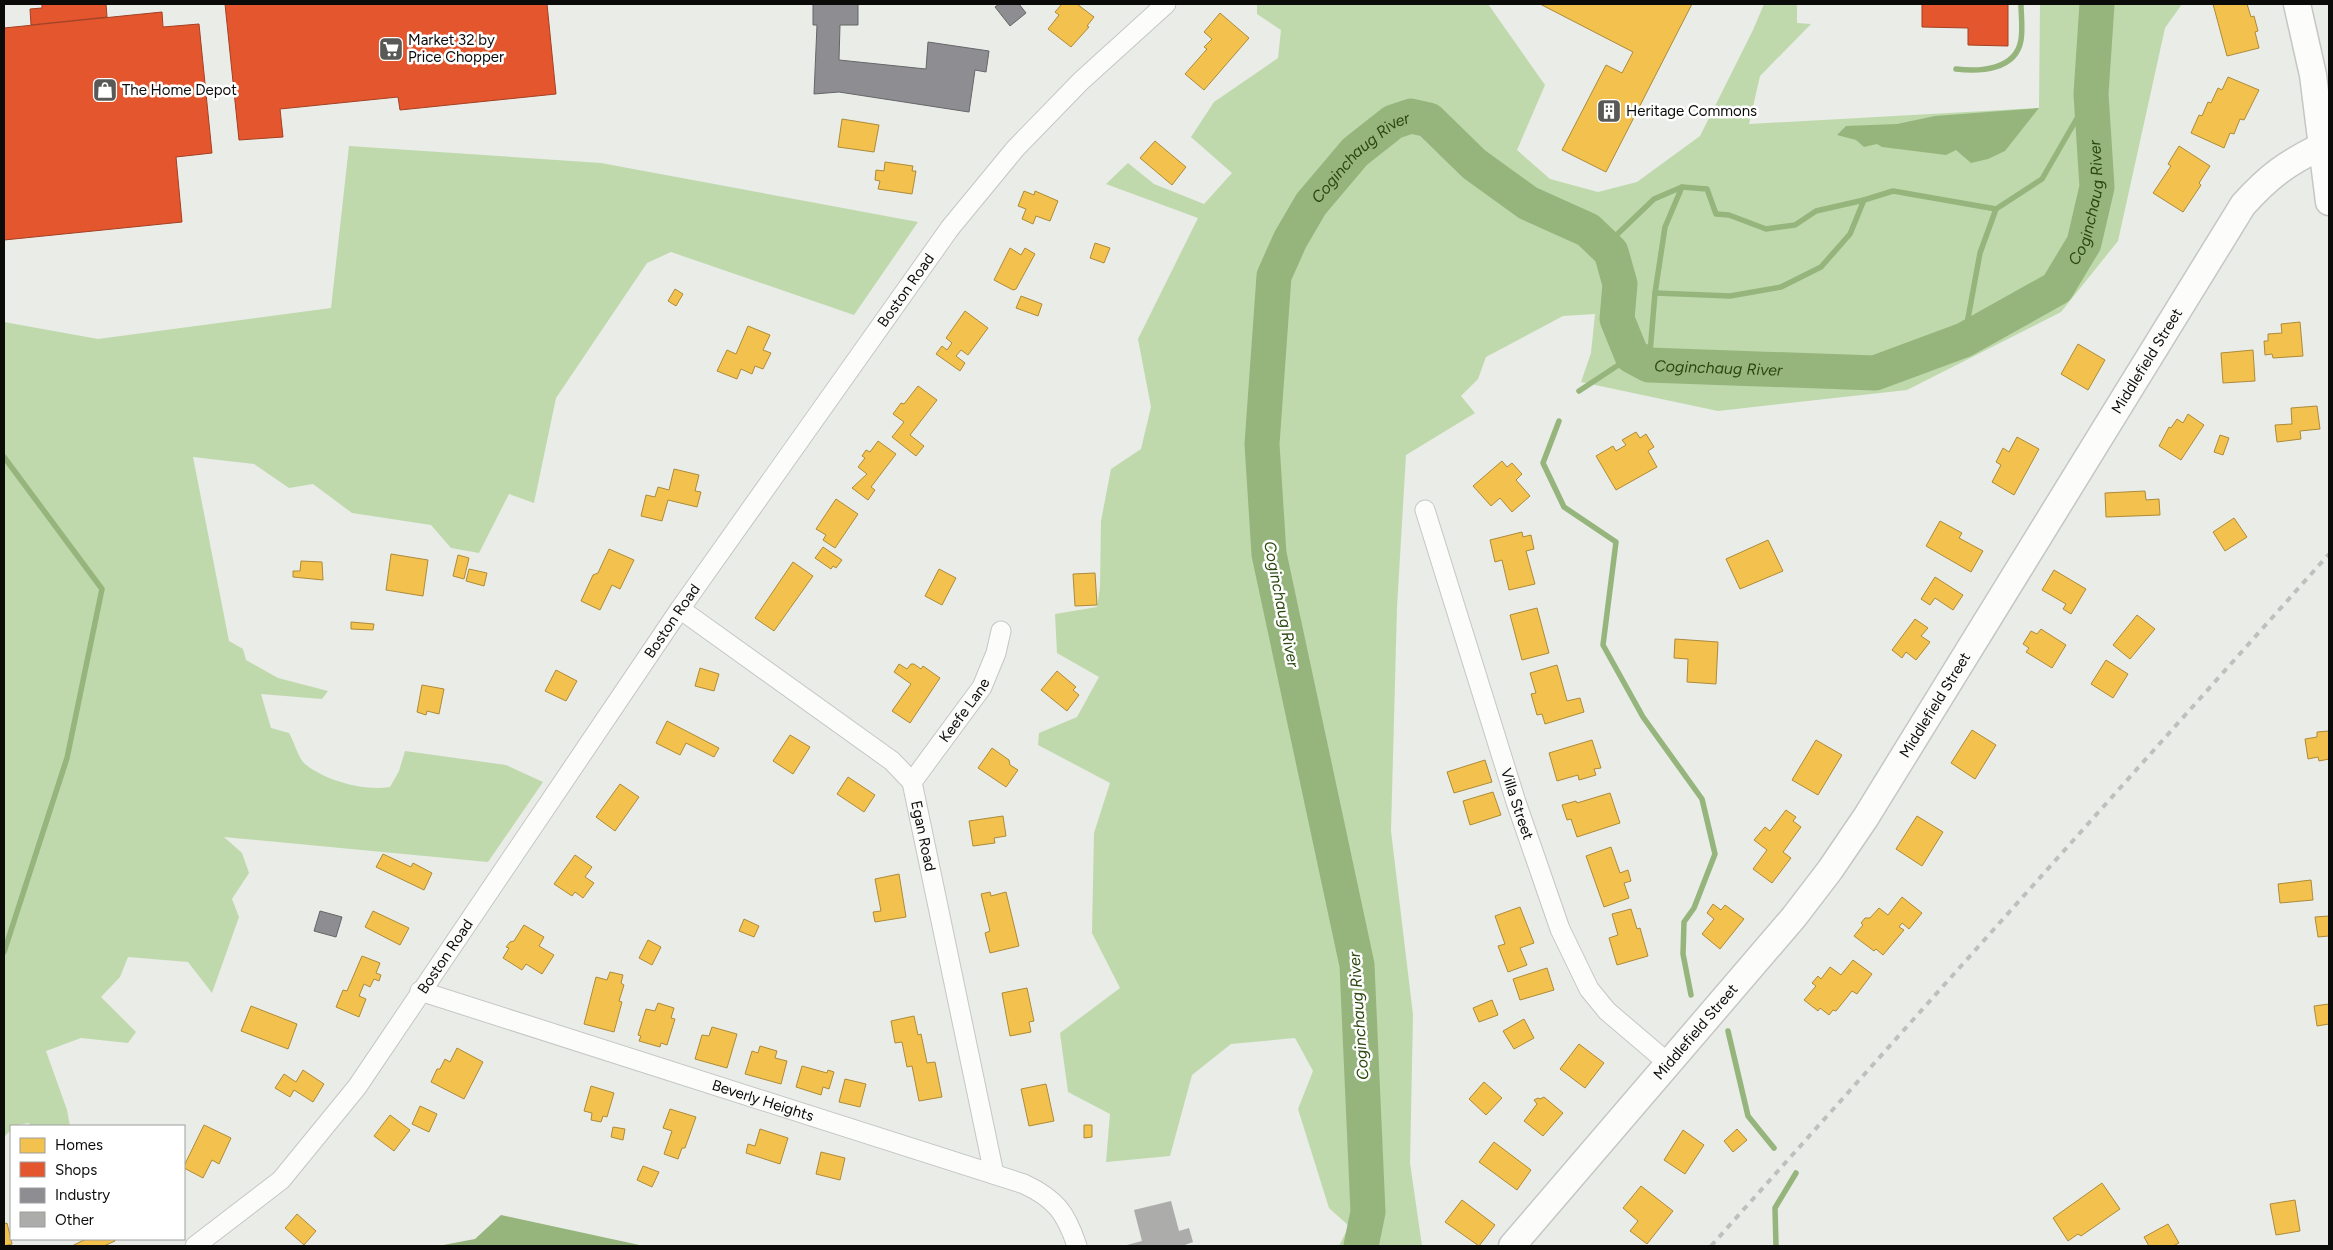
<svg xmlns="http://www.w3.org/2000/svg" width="2333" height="1250" font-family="Figtree,sans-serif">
  <rect width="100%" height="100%" fill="#e9ece7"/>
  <g fill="#bfd9ac">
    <polygon points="1257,4 1488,4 1545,85 1517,150 1550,179 1598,192 1637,182 1700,136 1753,30 1764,4 1797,4 1797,23 1811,24 1760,76 1749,124 2039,108 2040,4 2182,4 2165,28 2118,241 2061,312 1907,390 1718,411 1581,382 1591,353 1595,314 1563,316 1486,357 1478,379 1461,396 1475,413 1406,455 1397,607 1391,831 1413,1015 1410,1163 1422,1246 1339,1246 1349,1226 1329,1208 1298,1109 1313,1071 1295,1038 1231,1044 1192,1075 1170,1156 1106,1162 1110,1114 1068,1092 1060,1033 1120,988 1092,933 1094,833 1110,783 1038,745 1039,733 1077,717 1099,677 1057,653 1055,614 1097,607 1100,587 1101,521 1111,469 1141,449 1151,407 1138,339 1198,218 1106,184 1128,163 1154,184 1204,204 1232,173 1191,137 1214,102 1278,58 1281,30 1257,14"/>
    <path d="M 349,146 L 601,163 L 918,222 L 854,315 L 671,252 L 647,263 L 556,398 L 534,503 L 509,494 L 479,553 L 451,548 L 431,525 L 352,513 L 313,484 L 289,488 L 254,464 L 193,457 L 229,641 L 243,649 L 246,660 L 278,678 L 328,691 L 322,699 L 261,694 L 271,728 L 289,733 C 294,741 298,758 305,764 C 326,781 363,791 390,787 L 399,771 L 405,751 L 506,765 L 543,782 L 488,862 L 224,837 L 242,853 L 249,873 L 232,899 L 239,917 L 212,993 L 188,962 L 128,957 L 120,977 L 101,997 L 136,1032 L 128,1043 L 81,1038 L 46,1051 L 67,1110 L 70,1126 L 30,1126 L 29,1123 L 11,1126 L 11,1130 L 4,1137 L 4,322 L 98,339 L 331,308 Z"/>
  </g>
  <g fill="#96b57c">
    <polygon points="2039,108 2005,151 1988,159 1971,163 1956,150 1946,155 1882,147 1877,144 1864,147 1856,140 1837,135 1846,126 1897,124 1935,116"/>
    <polygon points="501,1215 644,1246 438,1246 475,1239"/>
  </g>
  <g fill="#f2c14e" stroke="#ad8b3a">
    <polygon points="1062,4 1077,4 1094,17 1087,26 1089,27 1071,47 1048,29 1059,15 1055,12"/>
    <polygon points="1540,4 1692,4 1606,172 1562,150 1606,65 1622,73 1633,52"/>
    <polygon points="2213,4 2247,4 2251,17 2254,16 2258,31 2255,32 2259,48 2227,56"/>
    <polygon points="1220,13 1249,38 1204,90 1185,74 1207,49 1204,47 1212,39 1204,32"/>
    <polygon points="2228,77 2259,90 2244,120 2240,119 2234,134 2230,133 2224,148 2191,133 2199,115 2202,116 2208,102 2211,103 2218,88 2222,90"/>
    <polygon points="842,119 879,125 874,152 838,147"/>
    <polygon points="1155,141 1186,167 1172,185 1140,158"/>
    <polygon points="2179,146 2210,166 2199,183 2201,185 2183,212 2153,193 2171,166 2168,164"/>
    <polygon points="885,162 913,166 912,171 916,171 912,194 878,189 880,181 875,180 876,170 884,171"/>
    <polygon points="1024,191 1034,195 1035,191 1058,201 1050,221 1036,216 1033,224 1022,219 1026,209 1018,206"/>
    <polygon points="1095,243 1110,248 1104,263 1090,258"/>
    <polygon points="1010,248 1021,255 1025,248 1035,254 1016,289 1013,290 994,280"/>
    <polygon points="675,289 683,294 676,306 668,301"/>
    <polygon points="1021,296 1042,304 1038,316 1016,308"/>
    <polygon points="965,311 988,328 968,355 961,350 956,356 965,363 960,371 936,354 942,346 947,350 952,343 946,338"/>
    <polygon points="2300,322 2303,356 2273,358 2272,354 2265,355 2264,341 2268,341 2268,334 2282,333 2281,324"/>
    <polygon points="748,326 770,335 763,350 771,353 763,369 755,366 752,374 741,369 737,379 717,371 727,350 736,354"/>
    <polygon points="2078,344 2105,360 2088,390 2061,374"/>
    <polygon points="2253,350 2255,381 2223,383 2221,353"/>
    <polygon points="918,386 937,400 910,435 924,446 916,456 892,437 904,422 893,414 901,403 904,404"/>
    <polygon points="2317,406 2320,429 2300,431 2301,439 2277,442 2275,425 2292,424 2291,408"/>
    <polygon points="2188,414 2204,425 2181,460 2159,446 2169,427 2171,428 2177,419 2183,423"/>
    <polygon points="1636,432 1640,438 1646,434 1654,447 1648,451 1657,467 1616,490 1596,456 1613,446 1616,451 1626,445 1622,440"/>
    <polygon points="2220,435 2229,438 2223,455 2214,452"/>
    <polygon points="2017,437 2039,449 2014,495 1992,482 2001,465 1996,462 2003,448 2009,452"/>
    <polygon points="878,441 896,454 871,487 875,490 868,500 852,488 867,474 858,467 865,458 862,456 866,450 870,452"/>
    <polygon points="1502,461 1507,467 1512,463 1522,474 1516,480 1530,496 1512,512 1500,498 1491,506 1473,486"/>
    <polygon points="674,469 699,475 695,491 701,492 697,507 668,500 662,521 641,516 646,495 655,497 658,487 669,490"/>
    <polygon points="2145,491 2146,500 2159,499 2160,515 2106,517 2105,493"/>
    <polygon points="836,499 858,514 835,548 823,540 826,535 816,529"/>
    <polygon points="2234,518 2247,537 2225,551 2213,532"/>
    <polygon points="1940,521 1962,533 1959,538 1983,551 1971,572 1926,546"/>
    <polygon points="1522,532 1523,537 1531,535 1534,549 1526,551 1535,584 1509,590 1502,560 1495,562 1490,540"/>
    <polygon points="1768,540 1783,571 1740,589 1726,559"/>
    <polygon points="823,547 842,560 836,568 833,566 831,569 815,558"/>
    <polygon points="609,549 634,560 620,589 612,585 600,610 581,601 593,575 598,573"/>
    <polygon points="391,554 428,560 423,596 386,590"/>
    <polygon points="458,555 469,558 464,579 453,576"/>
    <polygon points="301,561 322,562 323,580 293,577 293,571 300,571"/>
    <polygon points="793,562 813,576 774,631 755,618"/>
    <polygon points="469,569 487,573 484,586 466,581"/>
    <polygon points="939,569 956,578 942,605 925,596"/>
    <polygon points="2054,570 2086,589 2071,614 2063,609 2066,604 2042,590"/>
    <polygon points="1095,573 1097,605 1075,606 1073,574"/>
    <polygon points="1935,577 1963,595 1953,610 1935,598 1930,605 1921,599"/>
    <polygon points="1537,608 1549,653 1522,660 1510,615"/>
    <polygon points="2137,615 2155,629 2130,659 2113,645"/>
    <polygon points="1915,619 1928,628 1921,636 1930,642 1916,660 1906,652 1902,658 1892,650"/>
    <polygon points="351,622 374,624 373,630 351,629"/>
    <polygon points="2041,629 2066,645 2052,668 2026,652 2029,648 2023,644 2031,631 2037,634"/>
    <polygon points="1675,639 1718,642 1716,684 1687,682 1688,659 1674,658"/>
    <polygon points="2106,660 2128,674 2113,698 2091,684"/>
    <polygon points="899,664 907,669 911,664 914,664 921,669 923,666 940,678 910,723 892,711 911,684 894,672"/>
    <polygon points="1557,665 1567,701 1580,698 1584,712 1545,724 1542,714 1537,715 1531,694 1536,693 1530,673"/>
    <polygon points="700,668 719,674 714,691 695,686"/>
    <polygon points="556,670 577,681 566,701 545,691"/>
    <polygon points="1057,671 1076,687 1073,690 1079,695 1067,711 1041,690"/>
    <polygon points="422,685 444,689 439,714 427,711 426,715 417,712"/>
    <polygon points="667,721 719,748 714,757 686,743 680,755 656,743"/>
    <polygon points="1972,730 1996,745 1975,779 1951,763"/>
    <polygon points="2329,731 2329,759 2319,761 2318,757 2308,759 2305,739 2317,737 2317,732"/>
    <polygon points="790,735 810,747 793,774 773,761"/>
    <polygon points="1592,740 1601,768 1594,769 1596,775 1579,780 1578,775 1557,781 1549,753"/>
    <polygon points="1816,740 1842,755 1818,795 1792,780"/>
    <polygon points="992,748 1009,760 1010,765 1018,770 1006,787 978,768"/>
    <polygon points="1485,760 1492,782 1454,793 1447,772"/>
    <polygon points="848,777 875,795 864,812 837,794"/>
    <polygon points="620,784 639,797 615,831 596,817"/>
    <polygon points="1493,792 1501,815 1470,825 1463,801"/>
    <polygon points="1610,793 1620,823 1577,837 1571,819 1567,820 1562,805 1576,801 1577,803"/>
    <polygon points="1786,810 1796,817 1793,821 1801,827 1783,852 1791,858 1772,883 1753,869 1767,850 1754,840 1765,827 1770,831"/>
    <polygon points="1003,816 1006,836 994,838 995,843 973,846 969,821"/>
    <polygon points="1917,816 1943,832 1922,866 1896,849"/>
    <polygon points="1611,847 1620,873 1628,870 1631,881 1624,883 1629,898 1604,907 1586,856"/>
    <polygon points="383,854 411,867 413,863 432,873 424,890 376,867"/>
    <polygon points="575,855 592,867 585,877 594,883 583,898 575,892 572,896 554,884"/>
    <polygon points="899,874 906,917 875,922 873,912 881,911 875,879"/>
    <polygon points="2311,880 2313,900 2280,903 2278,884"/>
    <polygon points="990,892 991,896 1006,892 1019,946 990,953 985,933 990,931 981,894"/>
    <polygon points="1902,897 1922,913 1909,929 1902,923 1899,927 1904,930 1883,955 1876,949 1874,951 1854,936 1863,925 1861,923 1865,918 1870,918 1879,908 1888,915"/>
    <polygon points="1713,904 1721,910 1725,905 1744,919 1720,949 1702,934 1714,919 1707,913"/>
    <polygon points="1520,907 1534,943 1520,948 1527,965 1508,972 1498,946 1505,944 1495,916"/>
    <polygon points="1631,909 1637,929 1640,928 1648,956 1617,965 1609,938 1618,935 1612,914"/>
    <polygon points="373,911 409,928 400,945 365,927"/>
    <polygon points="2329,916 2329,936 2318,937 2315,917"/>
    <polygon points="744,919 759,926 754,937 739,931"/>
    <polygon points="524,925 544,937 539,946 554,955 542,974 526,964 522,970 503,958 509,948 506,947 510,942 514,941"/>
    <polygon points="648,940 661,947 652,965 639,958"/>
    <polygon points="362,956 380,963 376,973 381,975 379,981 374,979 370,987 364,984 359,996 366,999 359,1017 336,1007 343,990 347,991"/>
    <polygon points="1853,960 1872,974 1857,994 1852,991 1836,1011 1833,1010 1829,1015 1820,1008 1818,1011 1804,1000 1816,986 1812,983 1818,976 1821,979 1830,967 1841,975"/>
    <polygon points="1547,968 1554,990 1520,1000 1513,979"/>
    <polygon points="610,972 623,975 621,983 624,985 619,1001 622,1002 614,1032 584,1024 596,977 607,980"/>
    <polygon points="1027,988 1034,1021 1029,1022 1031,1032 1010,1036 1002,993"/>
    <polygon points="1492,1000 1498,1015 1479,1022 1473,1008"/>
    <polygon points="658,1003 674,1008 671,1018 675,1019 667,1045 661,1043 660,1047 639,1041 641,1036 638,1035 646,1009 655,1011"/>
    <polygon points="2329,1004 2329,1024 2317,1026 2314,1006"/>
    <polygon points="251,1006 297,1024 288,1049 241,1031"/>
    <polygon points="914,1016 918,1035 921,1034 927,1063 935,1062 942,1097 919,1101 912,1066 907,1067 902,1042 895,1043 891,1021"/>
    <polygon points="1524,1019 1534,1038 1514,1049 1503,1031"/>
    <polygon points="712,1027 737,1034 727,1068 695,1059 702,1035 709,1036"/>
    <polygon points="1579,1044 1604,1063 1585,1088 1560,1069"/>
    <polygon points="760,1046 777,1051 775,1058 787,1061 781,1084 745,1074 752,1051 758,1053"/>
    <polygon points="457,1048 483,1062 464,1099 431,1082 437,1069 440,1069 445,1059 450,1062"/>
    <polygon points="802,1066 827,1073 828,1070 834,1072 829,1089 823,1087 821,1095 796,1087"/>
    <polygon points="303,1070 324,1084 313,1102 294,1090 290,1097 275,1088 284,1074 296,1082"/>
    <polygon points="845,1079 866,1084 860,1107 839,1102"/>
    <polygon points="1484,1082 1502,1098 1486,1115 1469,1099"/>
    <polygon points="1046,1084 1054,1121 1029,1126 1021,1089"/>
    <polygon points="591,1086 614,1093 607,1117 603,1116 601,1122 591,1120 592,1113 584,1111"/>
    <polygon points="1544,1097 1563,1113 1543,1136 1524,1121 1537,1104 1534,1100 1538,1098 1540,1099"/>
    <polygon points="420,1106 437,1114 429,1132 412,1124"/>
    <polygon points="670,1109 696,1117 685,1148 682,1148 678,1159 664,1154 672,1131 663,1128"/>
    <polygon points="390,1115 410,1130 394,1151 374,1136"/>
    <polygon points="204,1125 231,1138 219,1164 212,1160 203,1178 184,1168 184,1166"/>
    <polygon points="1084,1125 1092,1125 1092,1137 1084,1138"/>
    <polygon points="613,1127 625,1129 623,1140 611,1137"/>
    <polygon points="760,1129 788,1138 780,1164 746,1153 748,1144 755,1146"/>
    <polygon points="1737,1129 1747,1140 1733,1152 1724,1141"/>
    <polygon points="1683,1130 1704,1145 1685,1174 1664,1160"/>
    <polygon points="1494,1142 1531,1170 1517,1190 1479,1162"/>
    <polygon points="821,1152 845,1158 840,1180 816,1174"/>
    <polygon points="643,1166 659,1172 652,1187 637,1180"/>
    <polygon points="2102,1183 2120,1209 2081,1236 2078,1234 2068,1241 2053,1218"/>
    <polygon points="1641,1186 1673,1211 1647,1244 1630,1231 1638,1221 1623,1208"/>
    <polygon points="1462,1200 1495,1225 1479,1246 1445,1222"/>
    <polygon points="2295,1200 2300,1231 2276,1235 2270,1204"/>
    <polygon points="297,1214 316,1231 304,1245 285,1228"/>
    <polygon points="7,1223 12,1244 4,1246 4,1224"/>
    <polygon points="2168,1224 2179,1243 2173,1246 2149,1246 2144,1237"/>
    <polygon points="86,1239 114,1239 115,1241 104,1246 72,1246"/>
  </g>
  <g fill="#e4572e" stroke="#a34023">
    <polygon points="42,4 106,4 107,17 31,25 30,9 42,8"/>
    <polygon points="225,4 547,4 556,94 400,110 398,97 280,109 283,137 239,140"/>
    <polygon points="1922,4 2008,4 2008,46 1968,45 1968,28 1922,27"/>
    <polygon points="162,12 163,27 199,24 212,153 176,157 182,222 4,240 4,28"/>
  </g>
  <g fill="#8d8d92" stroke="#666669">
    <polygon points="813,4 858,4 858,25 840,25 839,60 926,69 928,42 989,51 986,72 975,70 969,112 839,92 814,94 817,25 813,25"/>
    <polygon points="999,4 1019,4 1026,13 1010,26 995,7"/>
    <polygon points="320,911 342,917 336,937 314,931"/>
  </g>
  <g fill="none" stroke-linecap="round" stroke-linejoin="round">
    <g stroke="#96b57c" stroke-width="5.5">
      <path d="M 1956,69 C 1980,72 2016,70 2021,40 C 2023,28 2021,15 2021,4"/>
      <polyline points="1605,246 1654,199 1682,187 1707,189 1716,214 1729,215 1766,229 1795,225 1816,211 1864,200"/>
      <polyline points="1655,293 1665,227 1682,187"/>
      <polyline points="1964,340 1980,253 1996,209"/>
      <polyline points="1649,365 1655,293 1730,296 1781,287 1821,267 1850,234 1864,200 1893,191 1996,209 2042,179 2091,94"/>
      <polyline points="1579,391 1632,356"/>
      <polyline points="1559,421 1543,463 1564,507 1616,542 1603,645 1643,717 1702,799 1715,854 1694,908 1684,922 1683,954 1691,995"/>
      <polyline points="4,457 102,589 67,758 4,952"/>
      <polyline points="1728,1031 1748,1116 1774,1148"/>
      <polyline points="1776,1246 1775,1208 1796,1173"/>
    </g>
    <path stroke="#96b57c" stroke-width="35" id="s1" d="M 1361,1246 L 1368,1212 L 1357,965 L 1269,554 L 1262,444 L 1274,276 L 1290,240 L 1311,204 L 1355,152 L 1393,122 L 1411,116 L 1429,120 L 1474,164 L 1528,203 L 1588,230 L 1611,252 L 1620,284 L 1617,319 L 1632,356 L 1649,365 L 1875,373 L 1964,340 L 2057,288 L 2084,243 L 2097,187 L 2091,94 L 2097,4"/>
  </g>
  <polygon fill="#acacaa" points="1171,1201 1179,1231 1189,1228 1193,1242 1182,1246 1123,1246 1142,1241 1134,1210"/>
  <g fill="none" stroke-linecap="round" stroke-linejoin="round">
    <defs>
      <g id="street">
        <path id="s2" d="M 1425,510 L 1516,802 L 1560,929 L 1589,989 L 1607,1011 L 1668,1063"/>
        <path id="s3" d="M 680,609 L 892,761 L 912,782 L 994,1174"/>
        <path id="s4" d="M 912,782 L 982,687 L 996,653 L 1001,631"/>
        <path id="s5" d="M 420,991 L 1024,1184 C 1056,1199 1066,1213 1077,1246"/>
        <path id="s6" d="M 195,1246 L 281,1180 L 357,1087 L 680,609 L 950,228 L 1015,149 L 1081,81 L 1166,4"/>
      </g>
      <g id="secondary">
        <polyline points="2297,4 2313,75 2329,202"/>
        <path id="s7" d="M 1512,1246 L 1794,917 L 1830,870 L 1866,817 L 2243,205 C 2269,176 2287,163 2322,146"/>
      </g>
    </defs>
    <use href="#street" stroke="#c5c7c4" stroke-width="21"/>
    <use href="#secondary" stroke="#c5c7c4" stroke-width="29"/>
    <use href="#street" stroke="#fcfcfb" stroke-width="19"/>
    <use href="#secondary" stroke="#fcfcfb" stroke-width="26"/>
    <polyline stroke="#bec0be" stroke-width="4" stroke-dasharray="6 6" stroke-linecap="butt" points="1711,1246 2329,554"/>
  </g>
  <defs>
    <symbol id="supermarket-square" viewBox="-11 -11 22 22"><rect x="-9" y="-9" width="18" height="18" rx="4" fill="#595a57" stroke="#fff"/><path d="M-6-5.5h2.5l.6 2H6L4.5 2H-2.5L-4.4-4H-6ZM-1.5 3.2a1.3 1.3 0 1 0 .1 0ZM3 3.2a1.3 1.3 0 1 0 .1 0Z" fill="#fff"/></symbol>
    <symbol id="shop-square" viewBox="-11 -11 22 22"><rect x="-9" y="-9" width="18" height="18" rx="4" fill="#595a57" stroke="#fff"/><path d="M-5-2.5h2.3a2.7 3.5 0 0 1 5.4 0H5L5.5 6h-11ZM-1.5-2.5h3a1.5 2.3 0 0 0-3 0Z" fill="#fff"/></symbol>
    <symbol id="building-square" viewBox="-11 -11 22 22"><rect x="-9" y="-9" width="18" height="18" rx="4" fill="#595a57" stroke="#fff"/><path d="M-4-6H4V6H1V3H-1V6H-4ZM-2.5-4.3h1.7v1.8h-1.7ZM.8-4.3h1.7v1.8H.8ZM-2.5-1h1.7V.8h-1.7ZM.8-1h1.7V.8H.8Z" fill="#fff"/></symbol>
  </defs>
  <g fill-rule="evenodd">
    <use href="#supermarket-square" x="377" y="35" width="28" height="28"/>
    <use href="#shop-square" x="91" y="76" width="28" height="28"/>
    <use href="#building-square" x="1595" y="97" width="28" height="28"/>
  </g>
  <g text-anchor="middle" stroke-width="5" stroke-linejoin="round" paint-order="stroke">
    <g font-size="15" fill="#0b0c0a" stroke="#fff" text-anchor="start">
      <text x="408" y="45">Market 32 by<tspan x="408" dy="17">Price Chopper</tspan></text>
      <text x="122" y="95">The Home Depot</text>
      <text x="1626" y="116">Heritage Commons</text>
    </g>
    <g font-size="15" fill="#0b0c0a" stroke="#fff">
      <text dy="5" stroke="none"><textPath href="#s6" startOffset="1196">Boston Road</textPath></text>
      <text dy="5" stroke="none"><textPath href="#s7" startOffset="1092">Middlefield Street</textPath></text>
      <text dy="5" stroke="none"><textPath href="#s6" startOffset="791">Boston Road</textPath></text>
      <text dy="5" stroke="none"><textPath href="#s7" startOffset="688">Middlefield Street</textPath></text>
      <text dy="5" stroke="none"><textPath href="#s4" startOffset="89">Keefe Lane</textPath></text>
      <text dy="5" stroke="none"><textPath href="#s2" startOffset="308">Villa Street</textPath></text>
      <text dy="5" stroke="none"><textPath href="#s3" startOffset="345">Egan Road</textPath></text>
      <text dy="5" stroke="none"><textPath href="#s6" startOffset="386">Boston Road</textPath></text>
      <text dy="5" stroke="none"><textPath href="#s7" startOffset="282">Middlefield Street</textPath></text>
      <text dy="5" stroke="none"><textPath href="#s5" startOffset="360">Beverly Heights</textPath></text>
    </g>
    <g font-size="16" font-style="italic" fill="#2a470d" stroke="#fff">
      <text dy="6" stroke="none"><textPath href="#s1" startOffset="1131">Coginchaug River</textPath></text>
      <text dy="6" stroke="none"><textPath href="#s1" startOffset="2091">Coginchaug River</textPath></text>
      <text dy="6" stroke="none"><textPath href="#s1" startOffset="1640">Coginchaug River</textPath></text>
      <text transform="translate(1282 604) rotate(79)" y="6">Coginchaug River</text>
      <text transform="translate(1358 1016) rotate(-94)" y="6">Coginchaug River</text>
    </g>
  </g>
  <rect width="2333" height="1250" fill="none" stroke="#0b0c0a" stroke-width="10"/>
  <rect x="10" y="1125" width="175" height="115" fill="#ffffff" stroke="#9d9e9d"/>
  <rect x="20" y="1138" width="25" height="15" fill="#f2c14e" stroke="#9d9e9d"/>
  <text x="55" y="1150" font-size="15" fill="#0b0c0a">Homes</text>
  <rect x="20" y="1162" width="25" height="15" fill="#e4572e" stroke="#9d9e9d"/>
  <text x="55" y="1175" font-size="15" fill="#0b0c0a">Shops</text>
  <rect x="20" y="1188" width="25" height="15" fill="#8d8d92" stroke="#9d9e9d"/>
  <text x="55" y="1200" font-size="15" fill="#0b0c0a">Industry</text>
  <rect x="20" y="1212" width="25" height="15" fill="#acacaa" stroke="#9d9e9d"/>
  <text x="55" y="1225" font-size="15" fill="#0b0c0a">Other</text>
</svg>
